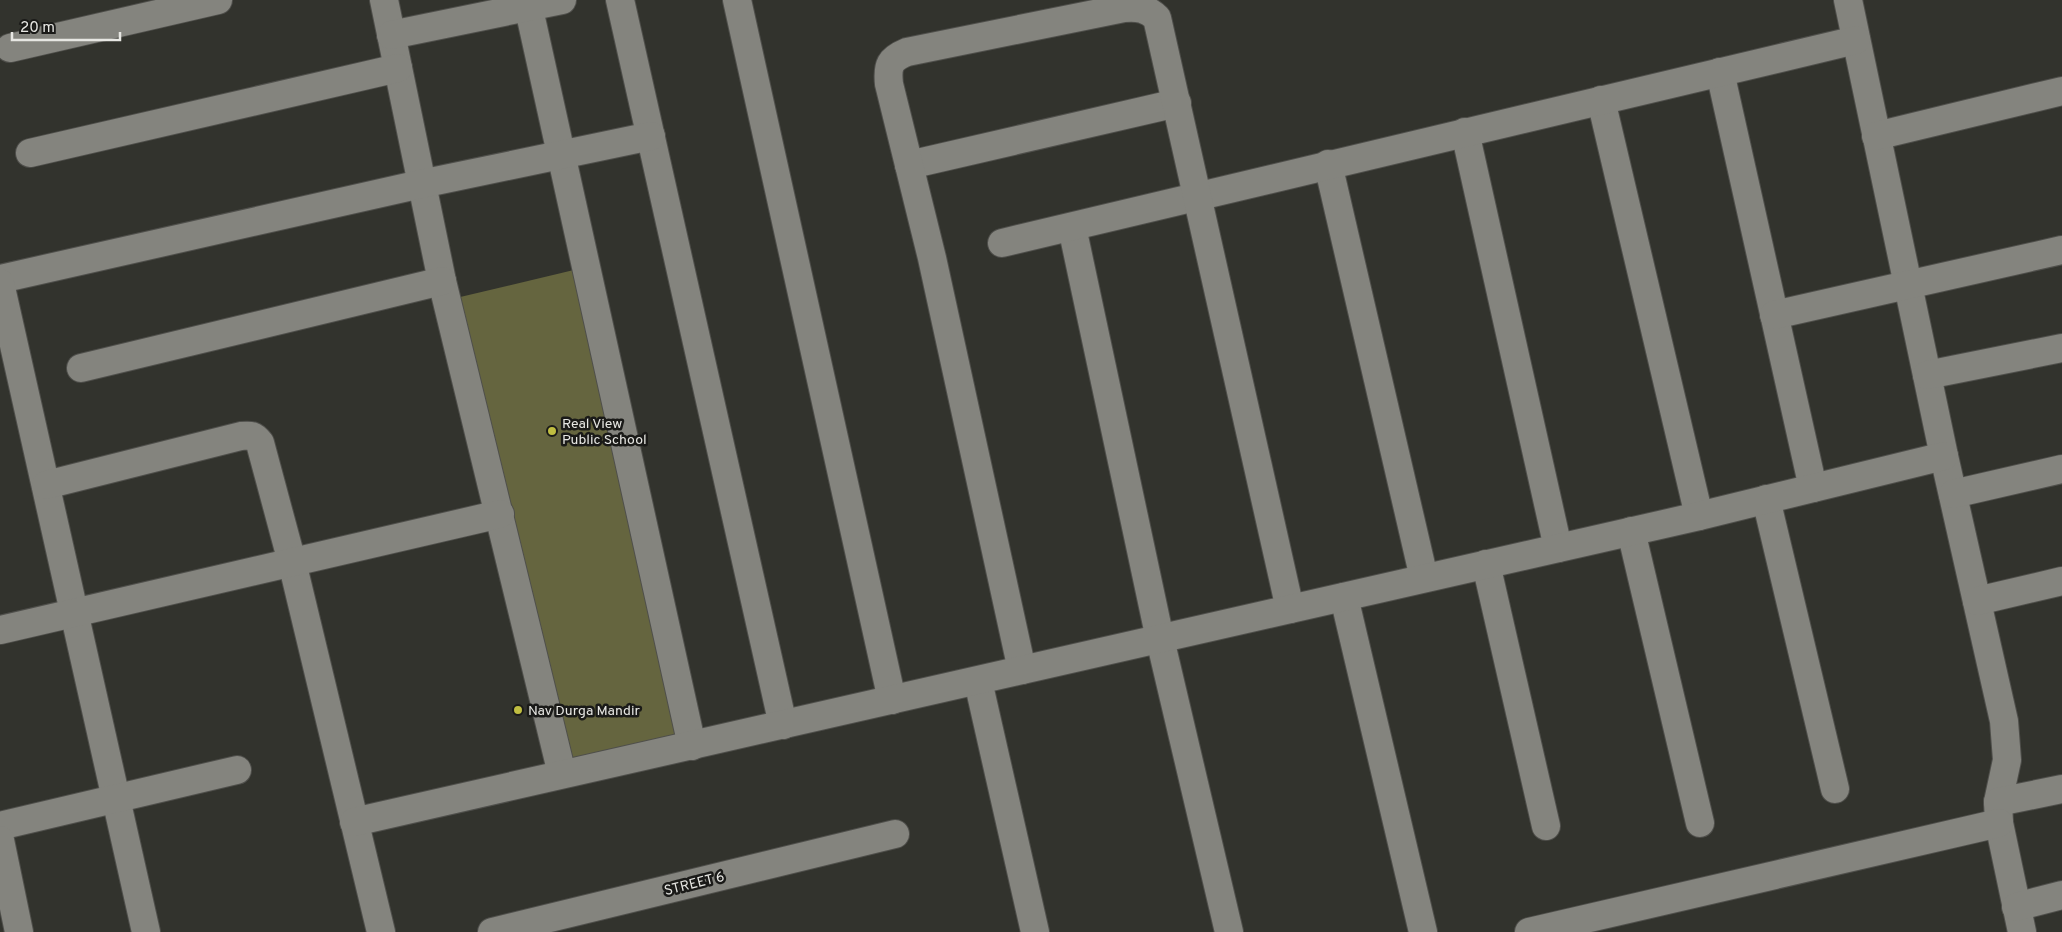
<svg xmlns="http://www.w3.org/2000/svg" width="2062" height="932" font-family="Overpass,sans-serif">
  <rect width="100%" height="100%" fill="#32332d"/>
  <polygon fill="#65653f" points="578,269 684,740 567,765 456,298"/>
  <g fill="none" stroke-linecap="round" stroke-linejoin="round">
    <defs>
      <g id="minor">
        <polyline points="384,0 442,281 562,774"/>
        <polyline points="527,0 692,746"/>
        <polyline points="620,0 783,725"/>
        <polyline points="737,0 892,700"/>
        <polyline points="1848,0 1944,456 2004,721 2007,760 1998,802 1999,823 2022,932"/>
        <polyline points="391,35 562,0"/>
        <polyline points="10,48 218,0"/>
        <polyline points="1720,72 1813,488"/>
        <polyline points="1601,100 1699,516"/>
        <polyline points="1465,132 1558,548"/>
        <polyline points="1876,136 2062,91"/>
        <polyline points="30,153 398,68"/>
        <polyline points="1328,164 1424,578"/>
        <polyline points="909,165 1177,103"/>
        <polyline points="1072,227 1160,639 1229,932"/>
        <polyline points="1002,243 1856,40"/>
        <polyline points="0,279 421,184 651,136"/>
        <polyline points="0,283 146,932"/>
        <polyline points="1774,315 2062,250"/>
        <polyline points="81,368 442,281"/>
        <polyline points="1927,375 2062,348"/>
        <path d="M 46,485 L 241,436 C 251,435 254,435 260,443 L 292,562 L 381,932"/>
        <polyline points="1953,494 2062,469"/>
        <polyline points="1766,499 1835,789"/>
        <polyline points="1631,531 1700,823"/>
        <polyline points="1486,564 1546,826"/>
        <polyline points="1344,597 1423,932"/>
        <polyline points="1977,601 2062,581"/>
        <polyline points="0,630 500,514"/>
        <path d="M 1022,670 L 932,258 L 889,84 C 887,65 890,59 907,52 L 1124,8 C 1138,7 1147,8 1157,18 L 1290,609"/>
        <polyline points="978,681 1035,932"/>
        <polyline points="1998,802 2062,789"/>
        <polyline points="354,822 1699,516 1944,456"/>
        <polyline points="0,826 237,770"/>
        <polyline points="0,840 19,932"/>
        <polyline points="2016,907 2062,895"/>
        <polyline points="492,932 895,834"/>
        <polyline points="1529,932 1999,823"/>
      </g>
    </defs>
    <use href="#minor" stroke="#4f4f4b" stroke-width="30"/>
    <use href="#minor" stroke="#84847e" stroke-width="28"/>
  </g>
  <g fill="#c0be41" stroke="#1a1a18" stroke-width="2">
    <circle cx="552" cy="431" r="5"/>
    <circle cx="518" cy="710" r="5"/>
  </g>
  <g text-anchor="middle" stroke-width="5" stroke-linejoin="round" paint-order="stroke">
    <g font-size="14" fill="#e7e7e3" stroke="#1a1a18" text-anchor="start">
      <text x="562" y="428">Real View<tspan x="562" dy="16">Public School</tspan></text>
      <text x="528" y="715">Nav Durga Mandir</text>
    </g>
    <g font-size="14" fill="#e7e7e3" stroke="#1a1a18">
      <text transform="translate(694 883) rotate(-14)" y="5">STREET 6</text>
    </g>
  </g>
  <path d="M12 32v8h108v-8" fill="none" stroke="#e7e7e3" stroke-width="2.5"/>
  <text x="20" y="32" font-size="15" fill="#e7e7e3" stroke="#1a1a18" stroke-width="4" paint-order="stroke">20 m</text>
</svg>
